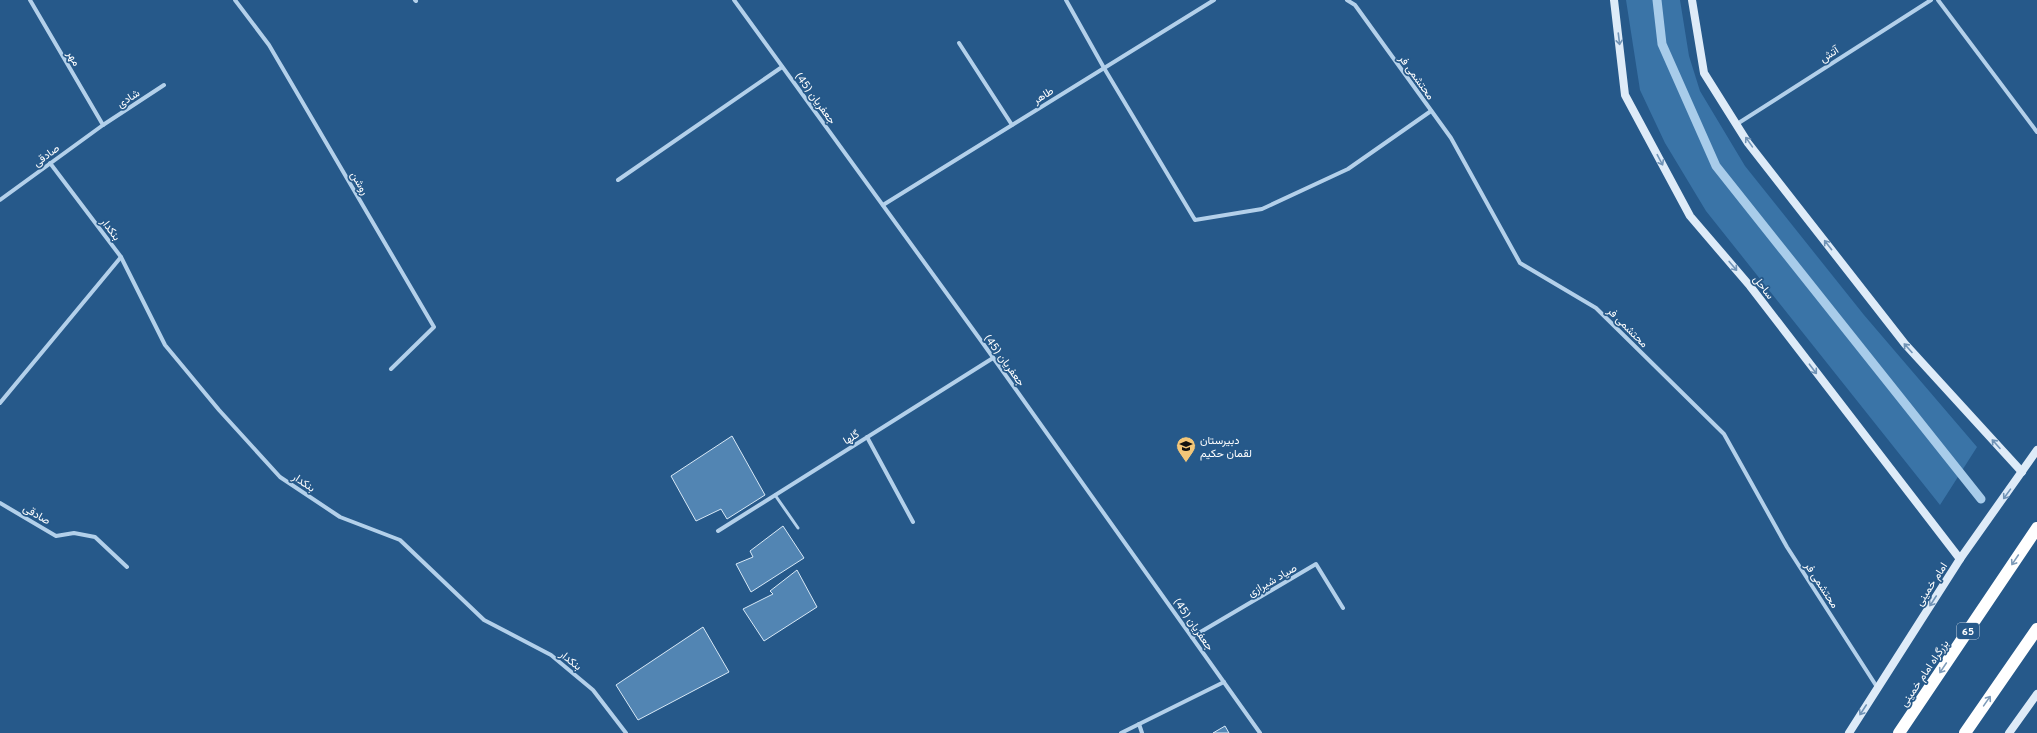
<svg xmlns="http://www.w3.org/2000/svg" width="2037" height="733" font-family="Overpass,Vazirmatn,sans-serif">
  <rect width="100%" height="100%" fill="#26598a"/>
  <polygon fill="#3a74a7" points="1626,0 1680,0 1689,56 1700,91 1745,166 1864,315 1977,447 1940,505 1706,211 1665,143 1640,90"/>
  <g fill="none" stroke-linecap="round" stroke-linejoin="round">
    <polyline stroke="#a8ccea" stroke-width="9" points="1657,0 1662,44 1716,166 1981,499"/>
  </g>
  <g fill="#5285b3" stroke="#d8e9f7">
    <polygon points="732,436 765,495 727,519 721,509 696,521 671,476"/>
    <polygon points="783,526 804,558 751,592 736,564 753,557 750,551"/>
    <polygon points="797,570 817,607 764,641 743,609 773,594 770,591"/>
    <polygon points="703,627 729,672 638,720 616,685"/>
    <polygon points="1225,726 1229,733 1213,733"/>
  </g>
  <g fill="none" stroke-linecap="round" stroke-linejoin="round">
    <polyline stroke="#b3d0ea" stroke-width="3" points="775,495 798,528"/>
    <g stroke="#b3d0ea" stroke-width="4">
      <polyline points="30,0 103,125"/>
      <polyline points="235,0 269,45 434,327 391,369"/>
      <polyline points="415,0 416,1"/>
      <polyline points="734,0 982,342 1260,733"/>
      <polyline points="1066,0 1104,68 1195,220 1262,209 1348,169 1431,111"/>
      <polyline points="1347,0 1355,5 1451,138 1520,263 1596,308 1724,434 1787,547 1877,687"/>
      <polyline points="1938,0 2037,132"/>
      <polyline points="959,43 1012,125"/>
      <polyline points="1737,124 1931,0"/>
      <polyline points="50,163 121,257 165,345 219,410 280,477 340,517 400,540 484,620 551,655 593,690 626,733"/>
      <polyline points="618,180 782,67"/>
      <polyline points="0,200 103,125 164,85"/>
      <polyline points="883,205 1214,0"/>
      <polyline points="0,403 121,257"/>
      <polyline points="867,437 913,522"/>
      <polyline points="0,503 56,536 74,533 95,537 127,567"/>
      <polyline points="718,531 993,358"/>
      <polyline points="1192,637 1316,564 1343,608"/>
      <polyline points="1139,724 1142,733"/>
      <polyline points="1121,733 1224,682"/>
    </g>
    <g stroke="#deebf8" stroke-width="8">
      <polyline points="1614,0 1625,95 1690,216 1750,286 1960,559"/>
      <polyline points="1692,0 1704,73 1748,143 1905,344 2022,472"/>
      <polyline points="1849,733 1960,559 2037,450"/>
      <polyline points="2009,733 2037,694"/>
    </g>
    <g stroke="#fff" stroke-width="12">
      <polyline points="1899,733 2037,528"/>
      <polyline points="1965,733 2037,629"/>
    </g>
  </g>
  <defs><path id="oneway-shaft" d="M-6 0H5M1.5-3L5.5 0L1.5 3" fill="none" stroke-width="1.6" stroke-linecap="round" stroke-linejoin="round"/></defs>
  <g stroke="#7093b6">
    <use href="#oneway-shaft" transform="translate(1619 39) rotate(83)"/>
    <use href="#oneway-shaft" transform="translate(1749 142) rotate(-125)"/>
    <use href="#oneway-shaft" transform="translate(1660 160) rotate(62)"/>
    <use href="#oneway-shaft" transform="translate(1828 245) rotate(-128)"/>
    <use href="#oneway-shaft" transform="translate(1733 266) rotate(50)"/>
    <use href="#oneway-shaft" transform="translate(1908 348) rotate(-132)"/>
    <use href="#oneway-shaft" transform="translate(1813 369) rotate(53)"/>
    <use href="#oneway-shaft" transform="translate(1996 444) rotate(-132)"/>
    <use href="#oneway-shaft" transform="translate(2007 494) rotate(126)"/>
    <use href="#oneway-shaft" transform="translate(1933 601) rotate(123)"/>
    <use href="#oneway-shaft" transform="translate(1863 710) rotate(123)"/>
  </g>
  <g stroke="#7d9bb9">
    <use href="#oneway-shaft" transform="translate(2015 560) rotate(124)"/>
    <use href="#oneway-shaft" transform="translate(1943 668) rotate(124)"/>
    <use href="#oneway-shaft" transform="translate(1987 701) rotate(-55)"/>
  </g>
  <defs>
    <symbol id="school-pin" viewBox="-11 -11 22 30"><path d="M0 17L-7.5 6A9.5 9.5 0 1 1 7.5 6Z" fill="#f3c678" stroke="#26598a"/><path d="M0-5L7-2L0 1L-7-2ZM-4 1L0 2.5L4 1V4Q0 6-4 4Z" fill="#111"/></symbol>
  </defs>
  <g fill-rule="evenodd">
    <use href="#school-pin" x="1175" y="435" width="22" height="30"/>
  </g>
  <g text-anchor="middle" stroke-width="3.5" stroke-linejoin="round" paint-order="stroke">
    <rect fill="#26598a" stroke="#becddc" stroke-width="1" x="1957" y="623" width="22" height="16" rx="3"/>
    <g font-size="10" font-weight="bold" fill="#fff">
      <text x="1968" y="635">65</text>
    </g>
    <g font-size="11" fill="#fff" stroke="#26598a">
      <text transform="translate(1829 54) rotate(-33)" y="4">آتش</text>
      <text transform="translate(74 58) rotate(60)" y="4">مهر</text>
      <text transform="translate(1417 77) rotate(54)" y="4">محتشمی فر</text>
      <text transform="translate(1043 95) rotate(-32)" y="4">طاهر</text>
      <text transform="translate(128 98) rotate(-33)" y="4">شادی</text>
      <text transform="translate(816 98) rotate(54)" y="4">جعفریان (45)</text>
      <text transform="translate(46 155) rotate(-36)" y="4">صادقی</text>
      <text transform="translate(360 183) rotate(60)" y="4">روشن</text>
      <text transform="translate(111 229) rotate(53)" y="4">بنکدار</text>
      <text transform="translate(1764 287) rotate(52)" y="4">ساحل</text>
      <text transform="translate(1628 327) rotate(45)" y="4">محتشمی فر</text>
      <text transform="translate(1005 360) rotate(54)" y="4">جعفریان (45)</text>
      <text transform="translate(851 437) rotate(-32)" y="4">گلها</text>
      <text transform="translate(304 482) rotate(34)" y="4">بنکدار</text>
      <text transform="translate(37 514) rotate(30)" y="4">صادقی</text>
      <text transform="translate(1272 580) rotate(-30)" y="4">صیاد شیرازی</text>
      <text transform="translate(1931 584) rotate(-57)" y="4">امام خمینی</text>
      <text transform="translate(1822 585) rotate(57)" y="4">محتشمی فر</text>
      <text transform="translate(1194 624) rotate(55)" y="4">جعفریان (45)</text>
      <text transform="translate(571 660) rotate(39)" y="4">بنکدار</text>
      <text transform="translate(1924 673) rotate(-56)" y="4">بزرگراه امام خمینی</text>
    </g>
    <g font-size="11" fill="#fff" stroke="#26598a" text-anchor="start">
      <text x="1200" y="444">دبیرستان<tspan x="1200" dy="13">لقمان حکیم</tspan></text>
    </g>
  </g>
</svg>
